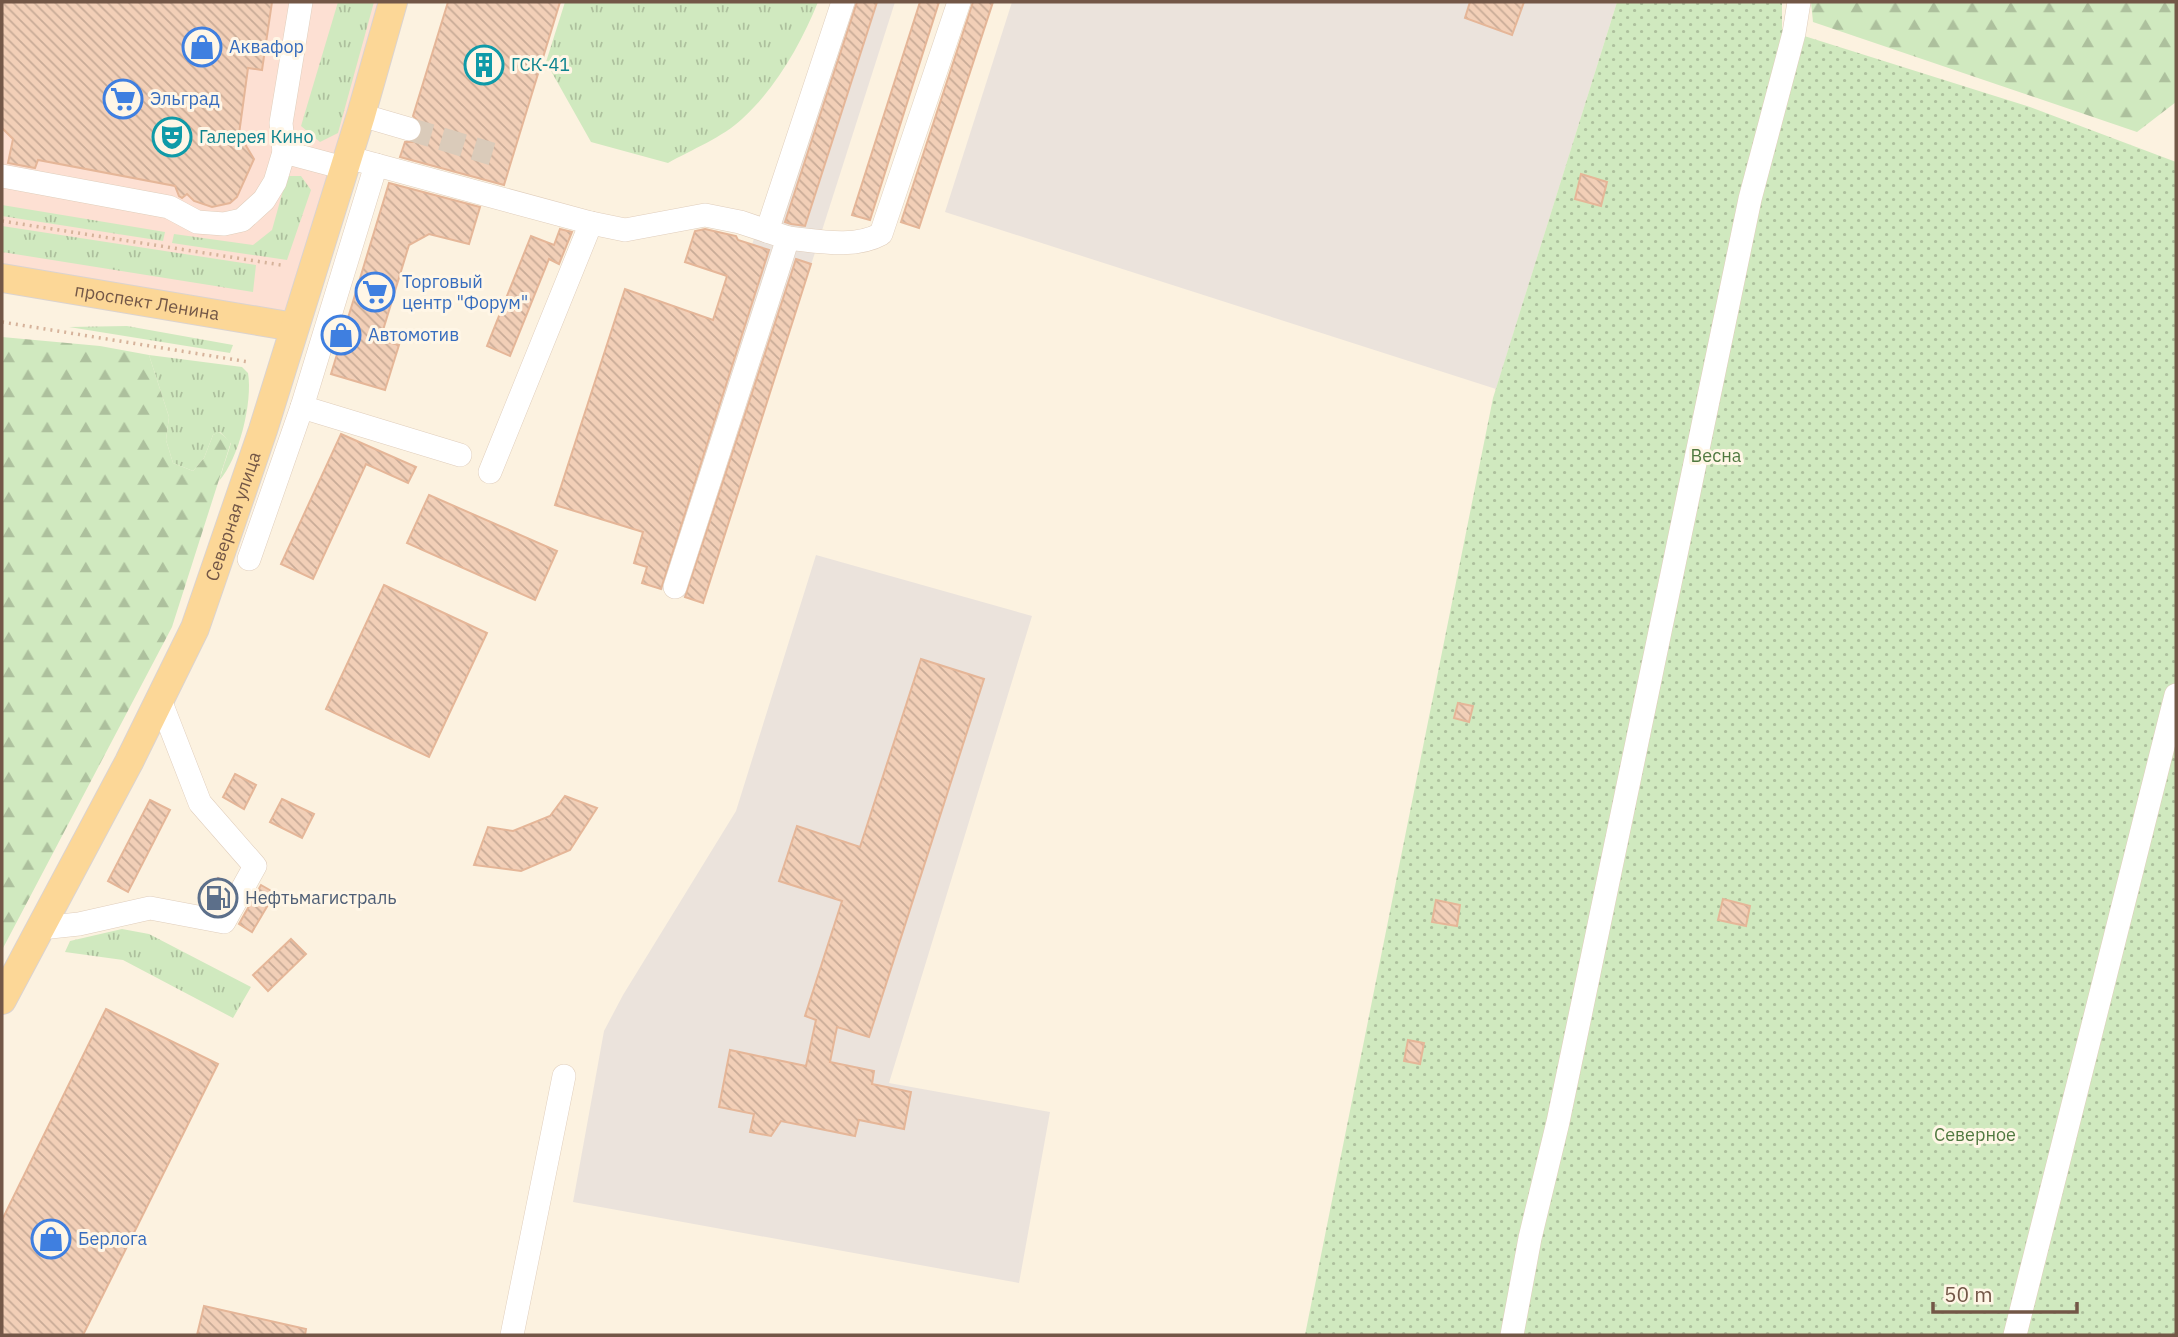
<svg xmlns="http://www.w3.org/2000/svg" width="2178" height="1337" font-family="'IBM Plex Sans',sans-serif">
  <defs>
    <pattern id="grass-tufts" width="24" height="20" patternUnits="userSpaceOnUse" patternTransform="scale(1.75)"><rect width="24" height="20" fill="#d0e9bf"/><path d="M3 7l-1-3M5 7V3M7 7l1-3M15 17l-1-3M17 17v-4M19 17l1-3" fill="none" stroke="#adc09d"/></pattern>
    <pattern id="forest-firs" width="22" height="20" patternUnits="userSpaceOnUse" patternTransform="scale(1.75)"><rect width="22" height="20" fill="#d0e9bf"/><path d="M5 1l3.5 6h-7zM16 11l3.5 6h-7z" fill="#adc09d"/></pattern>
    <pattern id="garden-dots" width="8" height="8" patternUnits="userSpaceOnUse" patternTransform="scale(1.75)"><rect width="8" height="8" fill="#d0e9bf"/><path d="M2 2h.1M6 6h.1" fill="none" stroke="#adc09d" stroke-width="1.8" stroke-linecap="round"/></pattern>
    <pattern id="building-back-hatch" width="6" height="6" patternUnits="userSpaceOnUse" patternTransform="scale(1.75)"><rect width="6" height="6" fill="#f2cfb7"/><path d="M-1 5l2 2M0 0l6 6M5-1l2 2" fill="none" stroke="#c8ab97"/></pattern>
  </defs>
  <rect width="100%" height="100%" fill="#fcf2e0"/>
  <polygon fill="#fde0d3" points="2,2 393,2 294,327 2,278"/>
  <g fill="#ebe3dc">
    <polygon points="831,2 895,2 703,603 642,583"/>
    <polygon points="1012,2 1617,2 1496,389 945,212"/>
    <polygon points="816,555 1032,616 889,1083 1050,1112 1019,1283 573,1202 604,1031 623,995 736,811"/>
  </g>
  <g fill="url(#grass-tufts)">
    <polygon points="338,2 374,2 338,133 320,142 301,126"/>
    <path d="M 565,2 L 818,2 C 801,44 776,88 742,119 C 723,137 691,150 668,163 L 591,142 L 546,62 Z"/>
    <polygon points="287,176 301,176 311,190 287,260 172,243 174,234 253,245 272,230"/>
    <polygon points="2,205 165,232 163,241 2,216"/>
    <polygon points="2,226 256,265 253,292 2,252"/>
    <polygon points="127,326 233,345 230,353 69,327"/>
    <path d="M 149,355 L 242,367 L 248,373 C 253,402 239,459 219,481 L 231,443 L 220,432 L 213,435 L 204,458 L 193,471 L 173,463 L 166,440 L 169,417 Z"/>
    <polygon points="122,929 149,934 251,987 233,1018 123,960 65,952 70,941"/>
  </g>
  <g fill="url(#forest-firs)">
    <polygon points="1811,2 2176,2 2176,102 2137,132 1813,22"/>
    <polygon points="2,337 100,346 149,355 169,417 166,440 173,463 193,471 204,458 213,435 219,432 231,442 172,627 2,950"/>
  </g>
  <polygon fill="url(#garden-dots)" points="1617,2 1782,2 1782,29 2030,107 2176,162 2176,1335 1305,1335 1493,398"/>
  <g fill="url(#building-back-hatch)" stroke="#e5b698" stroke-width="2">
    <polygon points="2,2 272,2 262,70 248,68 239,134 254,159 237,197 230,203 212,207 194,201 187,194 182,198 179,196 175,186 38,160 35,168 8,163 13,139 2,128"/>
    <polygon points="448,2 560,2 504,185 400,157 405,142 413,142 422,134 422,125 413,116"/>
    <polygon points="857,2 877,2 805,226 791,224 785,222"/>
    <polygon points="920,2 939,2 870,220 852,215"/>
    <polygon points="973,2 993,2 919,228 901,222"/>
    <polygon points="1470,2 1524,2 1512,35 1465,18"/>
    <polygon points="1581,174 1607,182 1601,206 1575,199"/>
    <polygon points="389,183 480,207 469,244 429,234 409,245 380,340 399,345 385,390 331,374"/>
    <polygon points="560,229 572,232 559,264 549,259 510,356 487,346 531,236 554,245"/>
    <polygon points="705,229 736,236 738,240 769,250 661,589 642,583 647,567 634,563 643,532 555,505 625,289 713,320 727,276 685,262 695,231"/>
    <polygon points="796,259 811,264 703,603 685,597"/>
    <polygon points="341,434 416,467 408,483 366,464 313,579 281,564"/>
    <polygon points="429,495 557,551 535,600 407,543"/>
    <polygon points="384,585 487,633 429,757 326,709"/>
    <polygon points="921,659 984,679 869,1037 837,1027 830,1062 874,1071 872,1084 911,1092 904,1129 859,1120 855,1136 781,1121 771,1136 750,1132 754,1114 719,1107 730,1050 806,1066 816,1020 805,1016 842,901 779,881 797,826 860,847"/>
    <polygon points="1458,703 1473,706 1469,722 1454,718"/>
    <polygon points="235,774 256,785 244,809 223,797"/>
    <polygon points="565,796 597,808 570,850 521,871 474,865 488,827 513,831 550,816"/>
    <polygon points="282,799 314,814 302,838 270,822"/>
    <polygon points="150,800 170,810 128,892 108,881"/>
    <polygon points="218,878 229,884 217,906 203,904"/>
    <polygon points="261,885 275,893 252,932 239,924"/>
    <polygon points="1723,899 1750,906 1746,926 1718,920"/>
    <polygon points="1436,900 1460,905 1457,926 1432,922"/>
    <polygon points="291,939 306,954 268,991 253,975"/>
    <polygon points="106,1009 218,1064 83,1335 2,1335 2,1220"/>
    <polygon points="1408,1040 1424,1043 1420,1064 1404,1061"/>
    <polygon points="204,1306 306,1329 305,1335 197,1335"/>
  </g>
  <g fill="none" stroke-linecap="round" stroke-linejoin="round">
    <polyline stroke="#dacbba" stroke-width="23" stroke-dasharray="23 11" stroke-linecap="butt" points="409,129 492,154"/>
    <defs>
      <g id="minor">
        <polyline points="301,2 281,123 284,152 344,168"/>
        <polyline points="361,115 409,129"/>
        <polyline points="347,157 591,223 490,472"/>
        <polyline points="2,176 169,207 197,222 224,224 242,220 264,200 275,182 284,152"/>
        <polyline points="591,223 625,230 705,215 740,222 788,238 675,587"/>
        <polyline points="767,231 843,2"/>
        <path d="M 788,238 C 818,241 854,249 881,234 L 959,2"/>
        <polyline points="302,407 460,455"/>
        <polyline points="249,559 302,407 376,165"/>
        <polyline points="41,928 79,924 150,908 224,922 255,866 200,803 160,700"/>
        <polyline points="512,1335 564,1076"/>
        <polyline points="1512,1335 1530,1238 1558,1122 1750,199 1794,33 1799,2"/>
        <polyline points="2015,1335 2176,695"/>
      </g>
      <g id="major">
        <path id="s1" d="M 2,278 L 294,327"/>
        <path id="s2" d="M 2,1000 L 129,762 L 195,628 L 263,430 L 361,115 L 393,2"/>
      </g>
    </defs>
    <use href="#minor" stroke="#e0cebc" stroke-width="24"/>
    <use href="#major" stroke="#dbd3cf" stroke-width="30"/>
    <g stroke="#d6b39b" stroke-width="3.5" stroke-dasharray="2 5" stroke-linecap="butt">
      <polyline points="2,221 281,265"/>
      <polyline points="2,322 249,362"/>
    </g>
    <use href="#minor" stroke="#fff" stroke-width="23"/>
    <use href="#major" stroke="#fcd797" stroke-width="28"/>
  </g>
  <defs>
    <symbol id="shop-ring" viewBox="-11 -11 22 22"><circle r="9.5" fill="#fff6e6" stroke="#3f7fe0" stroke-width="1.5"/><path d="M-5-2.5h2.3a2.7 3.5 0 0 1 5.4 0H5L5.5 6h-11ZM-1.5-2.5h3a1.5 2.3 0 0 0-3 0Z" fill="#3f7fe0"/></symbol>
    <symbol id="building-ring" viewBox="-11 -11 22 22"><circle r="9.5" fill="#fff6e6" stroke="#0f9aa8" stroke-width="1.5"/><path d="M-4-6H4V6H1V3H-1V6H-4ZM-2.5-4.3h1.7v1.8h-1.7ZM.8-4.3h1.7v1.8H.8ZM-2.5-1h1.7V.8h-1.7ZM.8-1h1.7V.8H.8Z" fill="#0f9aa8"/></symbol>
    <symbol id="supermarket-ring" viewBox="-11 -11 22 22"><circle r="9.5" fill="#fff6e6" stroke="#3f7fe0" stroke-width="1.5"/><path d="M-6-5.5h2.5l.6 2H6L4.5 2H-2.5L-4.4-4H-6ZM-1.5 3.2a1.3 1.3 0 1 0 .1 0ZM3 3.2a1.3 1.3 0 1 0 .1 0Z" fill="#3f7fe0"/></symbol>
    <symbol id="theatre-ring" viewBox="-11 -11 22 22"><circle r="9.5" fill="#fff6e6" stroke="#0f9aa8" stroke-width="1.5"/><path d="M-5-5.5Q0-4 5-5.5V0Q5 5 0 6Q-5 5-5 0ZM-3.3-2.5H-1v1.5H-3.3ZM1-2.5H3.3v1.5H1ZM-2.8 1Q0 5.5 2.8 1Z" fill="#0f9aa8"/></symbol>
    <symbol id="fuel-ring" viewBox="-11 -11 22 22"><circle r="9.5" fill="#fff6e6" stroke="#5c6f8a" stroke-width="1.5"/><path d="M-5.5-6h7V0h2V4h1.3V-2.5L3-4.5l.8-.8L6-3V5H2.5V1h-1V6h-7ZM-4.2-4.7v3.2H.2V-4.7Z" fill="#5c6f8a"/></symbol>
  </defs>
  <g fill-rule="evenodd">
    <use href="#shop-ring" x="180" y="25" width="44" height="44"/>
    <use href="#building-ring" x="462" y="43" width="44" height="44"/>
    <use href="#supermarket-ring" x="101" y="77" width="44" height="44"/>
    <use href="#theatre-ring" x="150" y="115" width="44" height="44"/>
    <use href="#supermarket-ring" x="353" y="270" width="44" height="44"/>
    <use href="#shop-ring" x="319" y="313" width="44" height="44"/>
    <use href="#fuel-ring" x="196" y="876" width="44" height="44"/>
    <use href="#shop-ring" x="29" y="1217" width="44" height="44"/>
  </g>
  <g text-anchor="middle" stroke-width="6" stroke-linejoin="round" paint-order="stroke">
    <g font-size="18" fill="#366cbe" stroke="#fff6e6" text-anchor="start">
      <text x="229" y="53">Аквафор</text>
      <text x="150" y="105">Эльград</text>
      <text x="402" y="288">Торговый<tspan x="402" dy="21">центр "Форум"</tspan></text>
      <text x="368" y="341">Автомотив</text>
      <text x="78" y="1245">Берлога</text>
    </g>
    <g font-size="18" fill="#0d838f" stroke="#fff6e6" text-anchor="start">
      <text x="511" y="71">ГСК-41</text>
      <text x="199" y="143">Галерея Кино</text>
    </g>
    <g font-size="18" fill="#735747" stroke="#fff6e6">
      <text dy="6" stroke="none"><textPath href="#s1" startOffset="147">проспект Ленина</textPath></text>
      <text dy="6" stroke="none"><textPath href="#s2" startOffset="537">Северная улица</textPath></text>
    </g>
    <g font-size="18" fill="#507940" stroke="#fff6e6">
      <text x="1716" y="462">Весна</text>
      <text x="1975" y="1141">Северное</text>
    </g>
    <g font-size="18" fill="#4e5e75" stroke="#fff6e6" text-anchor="start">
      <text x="245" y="904">Нефтьмагистраль</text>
    </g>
  </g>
  <rect width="2178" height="1337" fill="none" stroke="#735747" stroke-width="7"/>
  <path d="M1933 1302v10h144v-10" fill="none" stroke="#735747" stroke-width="3.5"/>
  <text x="1944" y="1302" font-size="21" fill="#735747" stroke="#fff6e6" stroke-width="5" paint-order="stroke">50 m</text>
</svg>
